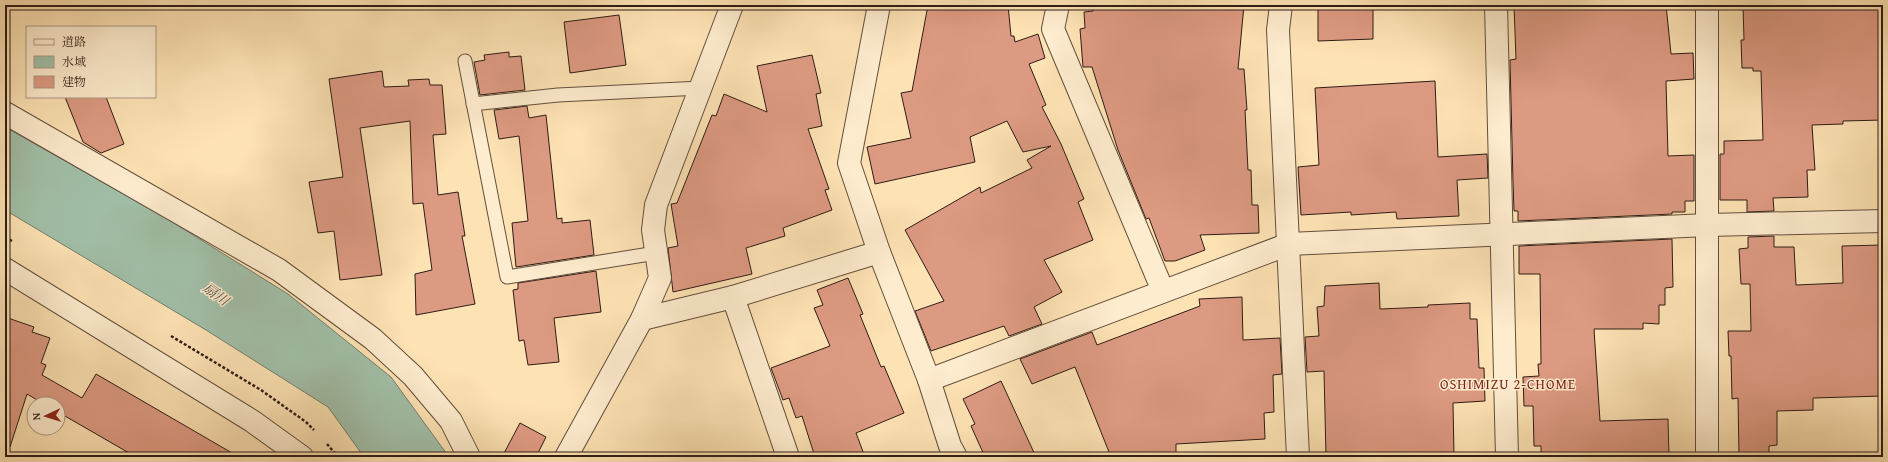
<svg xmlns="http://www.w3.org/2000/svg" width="1888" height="462" font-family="'Gentium Book Plus','Noto Serif JP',serif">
  <rect width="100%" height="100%" fill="#fde2b3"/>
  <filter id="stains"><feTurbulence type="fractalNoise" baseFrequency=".005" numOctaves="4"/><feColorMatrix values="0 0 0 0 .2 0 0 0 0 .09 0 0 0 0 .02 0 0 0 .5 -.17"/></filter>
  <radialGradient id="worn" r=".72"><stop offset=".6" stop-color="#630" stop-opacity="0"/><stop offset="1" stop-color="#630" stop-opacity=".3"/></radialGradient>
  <polygon fill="#a1bfa8" stroke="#737e6d" points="5,127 161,215 288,294 391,377 449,457 364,457 328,407 206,330 5,210"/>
  <g fill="#dd9a82" stroke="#2e1c15">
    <polygon points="928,5 1008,5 1011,36 1014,36 1015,42 1038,34 1045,58 1029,64 1046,105 1042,107 1061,144 1084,199 1078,202 1093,240 1044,260 1062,292 1034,307 1042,324 1009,336 1004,326 931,351 915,311 944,301 905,230 980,187 981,193 1032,168 1027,160 1051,146 1023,152 1007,121 970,137 975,162 875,184 867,147 911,138 901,93 912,91"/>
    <polygon points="1094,5 1244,5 1238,69 1244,69 1247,110 1245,110 1248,170 1251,170 1252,205 1258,205 1259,233 1200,235 1205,250 1175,261 1165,261 1149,218 1146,219 1118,150 1092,67 1083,67 1080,29 1085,28 1084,12 1093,11"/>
    <polygon points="1318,5 1373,5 1373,39 1318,41"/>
    <polygon points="1514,5 1666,5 1671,54 1693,53 1694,79 1666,81 1668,156 1694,155 1694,201 1685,201 1685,212 1672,212 1672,214 1518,221 1518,211 1514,211 1513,182 1510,60 1516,59"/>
    <polygon points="1743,5 1880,5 1880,17 1882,17 1883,120 1843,121 1843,124 1812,125 1815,170 1807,170 1808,197 1773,198 1774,211 1747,212 1747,200 1720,200 1720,154 1724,154 1724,141 1763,140 1761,71 1753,71 1753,68 1742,68 1741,40 1744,40"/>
    <polygon points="619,15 626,65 570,73 564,22"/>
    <polygon points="509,52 509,57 521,56 525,90 480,95 474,62 485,60 484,55"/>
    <polygon points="812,55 821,93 816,94 822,126 808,129 829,189 825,190 832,210 783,228 785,236 746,248 752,274 673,292 668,248 678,246 671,204 677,203 712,115 716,116 724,94 767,112 757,66"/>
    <polygon points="382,71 384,87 409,86 408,80 429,79 430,85 442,85 446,134 433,135 438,195 458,192 465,236 462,236 475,304 416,315 415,274 432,270 423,203 413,204 410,121 360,128 382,275 340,280 334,231 318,233 309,182 343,177 329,79"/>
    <polygon points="1435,81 1438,157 1487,154 1488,178 1457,180 1459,216 1397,219 1396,212 1351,215 1351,212 1301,215 1298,167 1319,165 1315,88"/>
    <polygon points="65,97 106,97 124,144 101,153 83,142"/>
    <polygon points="527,106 529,118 546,115 557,219 562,218 562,223 590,220 594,255 516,267 512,223 528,221 519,136 499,139 494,110"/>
    <polygon points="1774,236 1774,247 1794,247 1796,285 1843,283 1842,246 1883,245 1883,396 1813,398 1813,410 1777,411 1777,445 1769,446 1769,457 1739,457 1738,398 1732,399 1731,356 1729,356 1728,331 1751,331 1750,284 1741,284 1739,249 1748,248 1748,237"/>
    <polygon points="1672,239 1673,287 1665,288 1665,305 1659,305 1659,324 1643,323 1643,329 1594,329 1600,421 1668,419 1669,457 1541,457 1541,446 1534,446 1533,406 1524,406 1523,377 1539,376 1538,364 1541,364 1540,274 1519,274 1519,246"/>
    <polygon points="596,271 601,312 554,318 559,362 528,365 524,340 519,341 513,290 518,289 518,283"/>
    <polygon points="848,278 863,314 860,315 881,367 884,366 904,413 856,433 865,457 815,457 802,416 796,418 789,398 783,400 771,368 830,346 814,308 823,305 817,290"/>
    <polygon points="1379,283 1380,309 1428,307 1428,305 1470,303 1470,319 1477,319 1479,368 1484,368 1485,401 1453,403 1454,457 1326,457 1324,371 1307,372 1305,337 1319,336 1317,307 1324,306 1325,286"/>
    <polygon points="1242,297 1243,340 1280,338 1282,374 1273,375 1274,412 1264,413 1265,439 1176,444 1176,457 1111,457 1075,367 1032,384 1020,359 1092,332 1097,345 1200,306 1199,299"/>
    <polygon points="5,317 34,327 32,332 50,338 41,363 46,365 42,375 82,398 96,374 239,457 136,457 58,412 58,404 44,404 27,394 10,447 5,446"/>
    <polygon points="1001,381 1036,457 985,457 971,426 975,424 963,399"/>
    <polygon points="520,423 546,437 536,457 502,457"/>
  </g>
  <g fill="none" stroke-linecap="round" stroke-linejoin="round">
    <defs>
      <g id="service">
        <polyline points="465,61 507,277 656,253"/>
        <polyline points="473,104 558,95 701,88"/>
      </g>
      <g id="minor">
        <polyline points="879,5 849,163 879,252 929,380 950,446 956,457"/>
        <polyline points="1058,5 1053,29 1163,291"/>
        <polyline points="1281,5 1278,30 1298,457"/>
        <polyline points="1496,5 1507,457"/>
        <polyline points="5,113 279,270 373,339 413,376 451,421 469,457"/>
        <polyline points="5,269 252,421 302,457"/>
        <polyline points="733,297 788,457"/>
        <polyline points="642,319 733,297 879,252"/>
        <polyline points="929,380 1289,244 1708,225 1883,221"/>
        <polyline points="566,457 642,319 660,278 653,230 656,205 732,5"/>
        <polyline points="1707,457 1707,5"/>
      </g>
    </defs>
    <use href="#service" stroke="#624e3c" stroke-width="15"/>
    <use href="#minor" stroke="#624e3c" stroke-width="24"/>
    <g stroke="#2e1c15" stroke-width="2.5" stroke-dasharray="3 2" stroke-linecap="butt">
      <polyline points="5,237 12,241"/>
      <polyline points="171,336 261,390 306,422 314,430"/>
      <polyline points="327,444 338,457"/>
    </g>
    <use href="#service" stroke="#feecce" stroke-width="13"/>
    <use href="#minor" stroke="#feecce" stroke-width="22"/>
  </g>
  <g text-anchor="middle" stroke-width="3" stroke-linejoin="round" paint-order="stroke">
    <g font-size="14" font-style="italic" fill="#504d41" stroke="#feecce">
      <text transform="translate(216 294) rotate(36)" y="5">扇川</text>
    </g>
    <g font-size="14" letter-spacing="1" fill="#7a1f14" stroke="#feecce">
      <text x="1508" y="389">OSHIMIZU 2-CHOME</text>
    </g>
  </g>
  <rect width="1888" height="462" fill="none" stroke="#fde2b3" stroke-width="20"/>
  <rect x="6" y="6" width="1876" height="450" fill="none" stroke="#2e1c15" stroke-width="2"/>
  <rect x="10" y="10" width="1868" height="442" fill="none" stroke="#2e1c15"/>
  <rect x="26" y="26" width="130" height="72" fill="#feecce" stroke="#ab9984"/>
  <rect x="34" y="39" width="20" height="6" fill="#feecce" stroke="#ab9984"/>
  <text x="62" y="46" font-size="12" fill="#2e1c15">道路</text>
  <rect x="34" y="56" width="20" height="12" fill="#a1bfa8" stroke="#ab9984"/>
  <text x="62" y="66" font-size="12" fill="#2e1c15">水域</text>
  <rect x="34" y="76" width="20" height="12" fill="#dd9a82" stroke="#ab9984"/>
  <text x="62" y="86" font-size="12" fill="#2e1c15">建物</text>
  <g transform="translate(46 416) rotate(266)"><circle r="19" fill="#feecce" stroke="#ab9984"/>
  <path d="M0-3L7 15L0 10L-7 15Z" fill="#8f2418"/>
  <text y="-6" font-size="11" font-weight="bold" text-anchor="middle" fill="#2e1c15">N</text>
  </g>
  <rect width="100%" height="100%" filter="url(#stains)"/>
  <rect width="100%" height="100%" fill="url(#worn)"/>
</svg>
